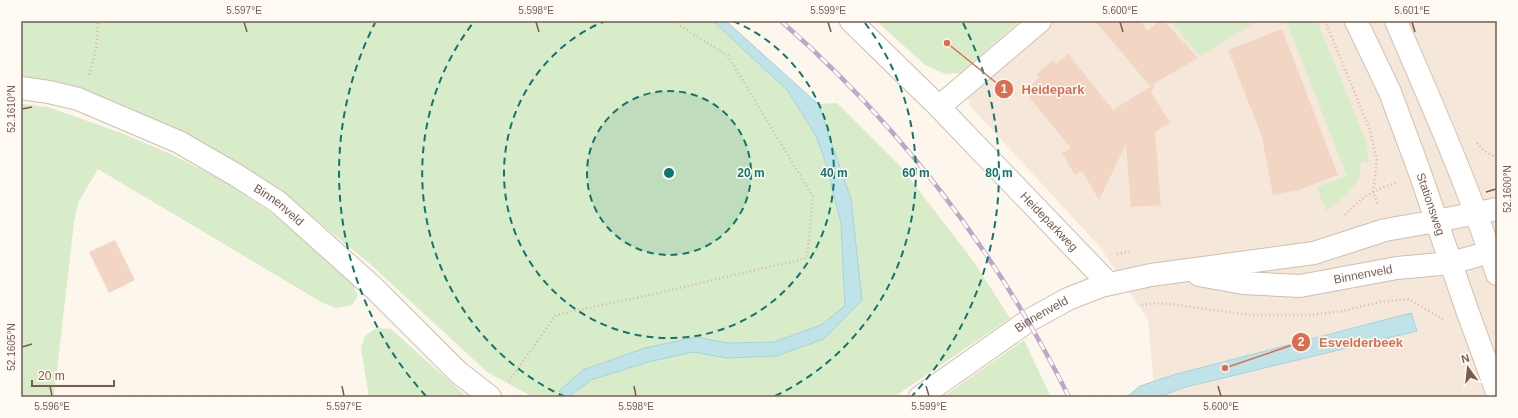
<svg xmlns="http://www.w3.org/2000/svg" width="1518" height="418" font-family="Arial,sans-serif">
  <rect width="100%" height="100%" fill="#fdf6ec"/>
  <polygon fill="#f5e8da" points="1012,21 1497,21 1497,397 1155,397 1148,320 1100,247 971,107 958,69"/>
  <g fill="#d8ecc9">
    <polygon points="21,21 713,21 788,91 816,136 825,161 841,223 842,243 851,199 818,104 837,103 900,166 974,262 1010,318 894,397 533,397 487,372 369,263 284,194 243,167 188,134 127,108 79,90 21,78"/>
    <polygon points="876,21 1019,21 960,73 945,74 925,65"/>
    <polygon points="1170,21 1258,21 1200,56"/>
    <path d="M 1286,21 L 1317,21 L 1367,144 L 1368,163 L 1362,161 L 1359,171 L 1362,172 C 1354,189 1341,200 1326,211 L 1317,187 L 1347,176 Z"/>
    <polygon points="21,104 48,107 124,134 173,155 229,184 276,216 352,282 358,296 352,305 336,308 323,303 98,169 78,203 74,222 54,397 21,397"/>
    <polygon points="377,328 391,329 467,397 369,397 361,348 365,336"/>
    <polygon points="1024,340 1051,397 943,397"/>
  </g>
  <g fill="#bfe3e8" stroke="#a5d3da">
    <polygon points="713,21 726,21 818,104 851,199 862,300 824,339 776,356 727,358 693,352 648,362 591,380 568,397 559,391 583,370 645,348 696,337 728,343 774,342 821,325 845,306 841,223 825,161 816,136 788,91"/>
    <polygon points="1411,313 1417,331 1182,388 1159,397 1127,397 1140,386 1173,375"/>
  </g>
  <g fill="#f3d5c3">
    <polygon points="1095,21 1140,21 1148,31 1159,21 1164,21 1198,58 1150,86"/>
    <polygon points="1282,29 1338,175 1299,190 1273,195 1262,137 1228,50"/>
    <polygon points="1068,54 1113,110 1156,83 1151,92 1170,123 1155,132 1161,205 1131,207 1126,144 1099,200 1082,171 1075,175 1073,172 1062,153 1071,148 1024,91 1040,77 1037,74 1053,60 1056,64"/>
    <polygon points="115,240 135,280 109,293 89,252"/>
  </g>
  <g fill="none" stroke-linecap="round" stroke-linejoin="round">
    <defs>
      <g id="minor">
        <path id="s1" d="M 851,21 L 939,107 L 1109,284"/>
        <path id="s2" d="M 21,88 L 49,92 L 78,99 L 179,142 L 236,175 L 278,202 L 374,288 L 458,372 L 490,397"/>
        <polyline points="939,107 1040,21"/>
        <path id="s3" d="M 1199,275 L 1243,283 L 1300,286 L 1397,268 L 1451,263"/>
        <path id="s4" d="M 920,397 L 1028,321 L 1068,299 L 1101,286 L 1151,275 L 1314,253 L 1385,230 L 1437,221"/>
      </g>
      <g id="tertiary">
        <polyline points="1437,221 1497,209"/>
        <polyline points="1451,263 1497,250"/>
      </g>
      <g id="secondary">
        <path id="s5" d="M 1356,21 L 1390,92 L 1420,173 L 1467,310 L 1497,392"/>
        <path d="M 1396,21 C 1432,105 1469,187 1497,274"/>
      </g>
    </defs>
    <use href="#minor" stroke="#d1beb0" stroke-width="24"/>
    <use href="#tertiary" stroke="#d1beb0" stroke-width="24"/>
    <use href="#secondary" stroke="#d6c0b0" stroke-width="24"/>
    <g stroke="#d9b8a5" stroke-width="2.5" stroke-dasharray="1 3" stroke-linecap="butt">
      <polyline points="1325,21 1370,130 1377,161 1373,191 1378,206"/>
      <polyline points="89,75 96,50 98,21"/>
      <polyline points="1477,143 1484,151 1497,158"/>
      <path d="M 1345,215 C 1364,195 1372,191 1398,182"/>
      <polyline points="1117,254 1132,251"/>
      <polyline points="1142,305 1156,303 1170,304 1250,315 1311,315 1342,311 1380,302 1409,299 1441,318 1443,320"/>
      <polyline points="509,381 556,315 658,293 807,258 813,197 728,56 673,21"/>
    </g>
    <use href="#minor" stroke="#fff" stroke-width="22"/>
    <use href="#tertiary" stroke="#fff" stroke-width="22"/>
    <use href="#secondary" stroke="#fff" stroke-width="22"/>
    <defs>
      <path id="rail" d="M 781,21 C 901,126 998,255 1069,397"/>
    </defs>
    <use href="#rail" stroke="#b9a8c9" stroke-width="4.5"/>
    <use href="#rail" stroke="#fffaf3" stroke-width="3" stroke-dasharray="9" stroke-linecap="butt"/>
  </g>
  <path fill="none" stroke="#7a5c4d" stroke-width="1.5" d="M 244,22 L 247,32M 536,22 L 539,32M 828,22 L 831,32M 1120,22 L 1123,32M 1412,22 L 1415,32M 22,109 L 32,107M 1486,192 L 1496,189M 22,347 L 32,344M 50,386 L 52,396M 342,386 L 344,396M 634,386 L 636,396M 926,386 L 929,396M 1218,386 L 1221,396"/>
  <circle cx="669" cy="173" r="82" fill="#0f766e" fill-opacity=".12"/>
  <g fill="none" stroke="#0f766e" stroke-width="2" stroke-dasharray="7 5">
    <circle cx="669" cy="173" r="82"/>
    <path d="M733 21A165 165 0 1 1 605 21"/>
    <path d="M565 397A247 247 0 0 1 473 23M865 23A247 247 0 0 1 773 397"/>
    <path d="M426 396A330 330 0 0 1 375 23M963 23A330 330 0 0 1 912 396"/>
  </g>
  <g text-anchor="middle" stroke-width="3" stroke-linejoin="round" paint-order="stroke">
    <g font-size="12" fill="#7a5c4d" stroke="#fffaf3">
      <text dy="4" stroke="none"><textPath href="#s5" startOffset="198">Stationsweg</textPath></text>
      <text dy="4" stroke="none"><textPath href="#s2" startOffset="286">Binnenveld</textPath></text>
      <text dy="4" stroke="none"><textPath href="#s1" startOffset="282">Heideparkweg</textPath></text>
      <text dy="4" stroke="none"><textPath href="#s3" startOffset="166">Binnenveld</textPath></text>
      <text dy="4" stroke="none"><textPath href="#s4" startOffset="147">Binnenveld</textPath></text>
    </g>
  </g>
  <circle cx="669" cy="173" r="6" fill="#0f766e" stroke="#fffaf3" stroke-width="2"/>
  <g font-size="12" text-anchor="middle" font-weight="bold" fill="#0f766e" stroke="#fffaf3" stroke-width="3" stroke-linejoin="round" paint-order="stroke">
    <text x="751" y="177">20 m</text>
    <text x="834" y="177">40 m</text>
    <text x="916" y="177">60 m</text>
    <text x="999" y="177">80 m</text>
  </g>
  <path fill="none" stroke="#dc6d51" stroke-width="1.5" d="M947 43L1004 89M1225 368L1301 342"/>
  <g fill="#dc6d51" stroke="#fffaf3" stroke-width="1.5">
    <circle cx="947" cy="43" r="4"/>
    <circle cx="1225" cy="368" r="4"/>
    <circle cx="1004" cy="89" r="10"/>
    <circle cx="1301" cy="342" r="10"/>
  </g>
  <g font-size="12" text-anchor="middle" font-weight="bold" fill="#fff">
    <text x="1004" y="93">1</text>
    <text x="1301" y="346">2</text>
  </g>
  <g font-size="13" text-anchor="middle" font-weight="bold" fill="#dc6d51" stroke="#fffaf3" stroke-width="3" stroke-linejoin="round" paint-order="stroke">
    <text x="1053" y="94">Heidepark</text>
    <text x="1361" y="347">Esvelderbeek</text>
  </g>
  <rect width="1518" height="418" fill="none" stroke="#fffaf3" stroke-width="44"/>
  <g transform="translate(1468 368) rotate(345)" stroke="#fffaf3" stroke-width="3" paint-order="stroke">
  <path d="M0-3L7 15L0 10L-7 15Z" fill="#7a5c4d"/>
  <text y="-6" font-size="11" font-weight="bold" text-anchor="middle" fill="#7a5c4d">N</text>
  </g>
  <path d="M32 380v6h82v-6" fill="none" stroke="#7a5c4d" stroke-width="2"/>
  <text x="38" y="380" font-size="12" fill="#7a5c4d" stroke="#fffaf3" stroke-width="3" paint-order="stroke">20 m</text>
  <rect x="22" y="22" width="1474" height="374" fill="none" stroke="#7a5c4d" stroke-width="1.5"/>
  <g font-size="10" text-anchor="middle" fill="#7a5c4d">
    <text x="244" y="14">5.597°E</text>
    <text x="536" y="14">5.598°E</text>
    <text x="828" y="14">5.599°E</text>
    <text x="1120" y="14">5.600°E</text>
    <text x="1412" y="14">5.601°E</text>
    <text transform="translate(11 109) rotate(-90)" y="4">52.1610°N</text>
    <text transform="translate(1507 189) rotate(-90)" y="4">52.1600°N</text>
    <text transform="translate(11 347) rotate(-90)" y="4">52.1605°N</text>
    <text x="52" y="410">5.596°E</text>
    <text x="344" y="410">5.597°E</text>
    <text x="636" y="410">5.598°E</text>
    <text x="929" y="410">5.599°E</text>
    <text x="1221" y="410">5.600°E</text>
  </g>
</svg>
